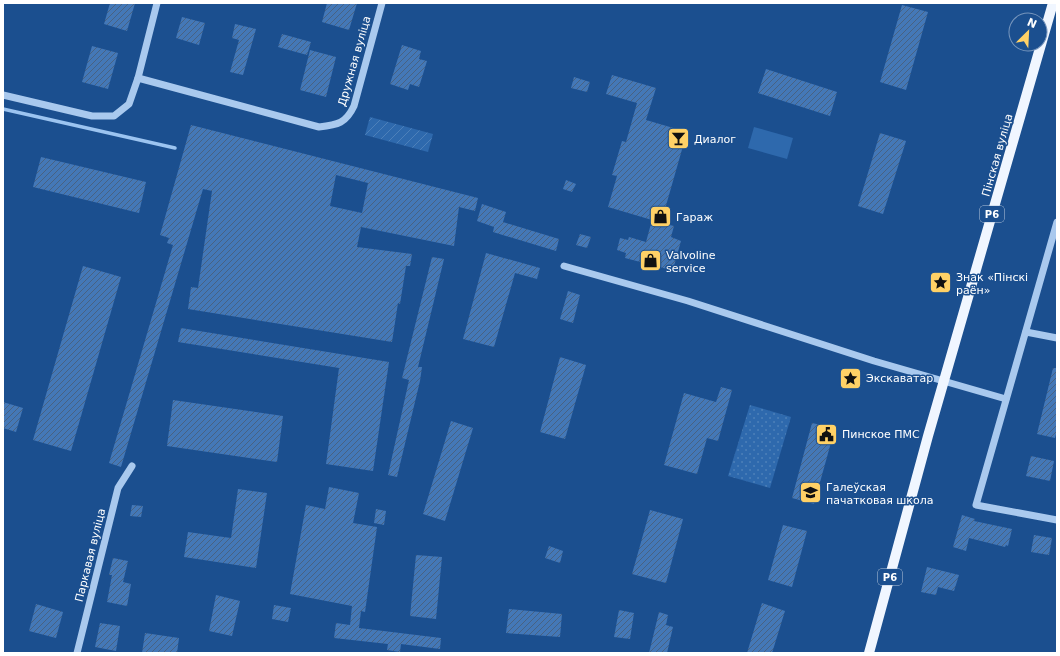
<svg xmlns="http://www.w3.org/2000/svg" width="1060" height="656" font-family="'DejaVu Sans',sans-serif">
  <defs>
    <pattern id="park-dots" width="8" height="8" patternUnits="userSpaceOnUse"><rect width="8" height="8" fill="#2e69ad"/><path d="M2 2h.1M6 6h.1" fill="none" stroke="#4d80b9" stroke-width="1.8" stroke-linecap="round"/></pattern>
    <pattern id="garden-furrows" width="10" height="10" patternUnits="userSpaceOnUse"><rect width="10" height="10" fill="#2e69ad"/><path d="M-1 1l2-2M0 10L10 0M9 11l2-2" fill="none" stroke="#4d80b9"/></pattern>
    <pattern id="building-hatch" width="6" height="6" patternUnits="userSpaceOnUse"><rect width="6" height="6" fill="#4478b7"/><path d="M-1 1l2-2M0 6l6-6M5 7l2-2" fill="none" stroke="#486282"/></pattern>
  </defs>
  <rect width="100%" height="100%" fill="#1b4f8f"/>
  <polygon fill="url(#park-dots)" points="750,405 791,417 770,488 728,476"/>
  <polygon fill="url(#garden-furrows)" points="370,117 433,134 428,152 365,135"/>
  <polygon fill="#2e69ad" points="754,127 793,138 787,159 748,148"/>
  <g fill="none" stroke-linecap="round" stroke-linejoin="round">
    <polyline stroke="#9cc4f0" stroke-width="3.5" points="3,109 175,148"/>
  </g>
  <g fill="url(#building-hatch)" fill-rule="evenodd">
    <polygon points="110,3 135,3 127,31 104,24"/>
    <polygon points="327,3 357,3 349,30 322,22"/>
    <polygon points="902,5 928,12 906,90 880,82"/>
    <polygon points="182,17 205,23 199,45 176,38"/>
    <polygon points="235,24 256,29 243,75 230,72 239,40 232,38"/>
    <polygon points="282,34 311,42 307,55 278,47"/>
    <polygon points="402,45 421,51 419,59 427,61 419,87 410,84 408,90 390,84"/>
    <polygon points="92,46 118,53 108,89 82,82"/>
    <polygon points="310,50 336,57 326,97 300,90"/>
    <polygon points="766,69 837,92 830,116 758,93"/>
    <polygon points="612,75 656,88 646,120 687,132 661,223 674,226 671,237 681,241 674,266 671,270 625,258 626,253 617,250 620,238 628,240 629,237 646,242 652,220 608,207 617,176 612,175 622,141 626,142 637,103 606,94"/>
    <polygon points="574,77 590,82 587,92 571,88"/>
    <path d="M 191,125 L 478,198 L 475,211 L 459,207 L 454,246 L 361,227 L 357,247 L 412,254 L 410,266 L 406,266 L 400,304 L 398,303 L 392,342 L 188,309 L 191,287 L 198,288 L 212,191 L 203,189 L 121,467 L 109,463 L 173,245 L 167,243 L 169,238 L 160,235 ZM 336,175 L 368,183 L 362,213 L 330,206 Z"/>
    <polygon points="880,133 906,141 883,214 858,206"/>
    <polygon points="41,157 146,182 139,213 33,187"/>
    <polygon points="566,180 576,184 572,192 563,189"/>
    <polygon points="482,204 506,212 503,222 559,239 556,251 493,232 494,227 477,221"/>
    <polygon points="580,234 591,237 587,248 576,245"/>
    <polygon points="486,253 540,268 537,279 515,273 494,347 463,339"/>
    <polygon points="432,257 444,259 418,367 422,367 420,381 397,477 388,475 409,380 402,378"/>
    <polygon points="83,266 121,277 71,451 33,440"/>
    <polygon points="568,291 580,295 573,323 560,319"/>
    <polygon points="181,328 389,362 373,471 326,464 339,368 178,342"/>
    <polygon points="560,357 586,365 565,439 540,432"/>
    <polygon points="1053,368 1057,368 1057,430 1055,438 1037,434"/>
    <polygon points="721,387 732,390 718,441 707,438 697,474 664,465 684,393 716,402"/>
    <polygon points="173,400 283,416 277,462 167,446"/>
    <polygon points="3,402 23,408 16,432 3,428"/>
    <polygon points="451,421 473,428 445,521 423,514"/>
    <polygon points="812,423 835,428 814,504 792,498"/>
    <polygon points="1031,456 1054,461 1050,481 1026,476"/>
    <polygon points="329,487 359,493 353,523 377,527 365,612 361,611 359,628 441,638 440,649 401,644 400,652 387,650 388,644 334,638 336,623 350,625 352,606 290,594 306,505 325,509"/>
    <polygon points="238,489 267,493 256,568 184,557 188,532 231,538"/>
    <polygon points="132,505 143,506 141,517 130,516"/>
    <polygon points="376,509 386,511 384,525 374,523"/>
    <polygon points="650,510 683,519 666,583 632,574"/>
    <polygon points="962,515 975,519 974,521 1012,529 1008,546 1006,545 1005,547 969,538 966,551 953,547"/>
    <polygon points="783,525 807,531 792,587 768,580"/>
    <polygon points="1034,535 1052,538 1049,555 1031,552"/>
    <polygon points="549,546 563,551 560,563 545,558"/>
    <polygon points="416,555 442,557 436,619 410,616"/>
    <polygon points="113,558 128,561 123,582 131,584 127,606 107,602 112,575 109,575"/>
    <polygon points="927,567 959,575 954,591 938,587 936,595 921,592"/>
    <polygon points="216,595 240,601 232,636 209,631"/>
    <polygon points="762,603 785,611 772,653 747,653"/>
    <polygon points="36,604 63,612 56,638 29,631"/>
    <polygon points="274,605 291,608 288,622 272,619"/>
    <polygon points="509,609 562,614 560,637 506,633"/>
    <polygon points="619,610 634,613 630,639 614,637"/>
    <polygon points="659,612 668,615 666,625 673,627 667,653 649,653"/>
    <polygon points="100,623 120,626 116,651 95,647"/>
    <polygon points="145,633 179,638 177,653 142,653"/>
  </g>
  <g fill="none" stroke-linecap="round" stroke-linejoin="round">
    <g stroke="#a9c9ee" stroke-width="7">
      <polyline points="138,78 157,3"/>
      <path d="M 3,95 L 92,116 L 114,116 L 129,104 L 138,78 L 319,127 C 338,125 346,123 354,106 L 382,3"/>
      <polyline points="1057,222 976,505 1057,520"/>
      <polyline points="564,266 688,301 874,361 1006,399"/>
      <polyline points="1026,332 1057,338"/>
      <polyline points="77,653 118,488 132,466"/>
    </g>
    <polyline stroke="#f0f6ff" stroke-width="10" points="869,653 928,436 1053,3"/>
  </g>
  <defs>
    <symbol id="bar-square" viewBox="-11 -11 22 22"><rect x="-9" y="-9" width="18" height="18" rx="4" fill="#ffd166" stroke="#1b4f8f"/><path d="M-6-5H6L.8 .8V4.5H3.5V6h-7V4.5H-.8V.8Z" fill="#111"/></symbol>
    <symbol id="shop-square" viewBox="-11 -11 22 22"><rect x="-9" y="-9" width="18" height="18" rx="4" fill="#ffd166" stroke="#1b4f8f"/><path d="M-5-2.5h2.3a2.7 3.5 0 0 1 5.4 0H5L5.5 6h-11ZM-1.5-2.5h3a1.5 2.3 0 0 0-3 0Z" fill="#111"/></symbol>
    <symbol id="sight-square" viewBox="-11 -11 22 22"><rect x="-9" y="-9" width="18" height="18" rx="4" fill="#ffd166" stroke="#1b4f8f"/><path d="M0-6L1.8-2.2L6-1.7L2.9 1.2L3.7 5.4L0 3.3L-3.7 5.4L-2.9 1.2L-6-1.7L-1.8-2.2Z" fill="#111"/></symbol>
    <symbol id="civic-square" viewBox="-11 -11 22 22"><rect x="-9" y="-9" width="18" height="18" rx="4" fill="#ffd166" stroke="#1b4f8f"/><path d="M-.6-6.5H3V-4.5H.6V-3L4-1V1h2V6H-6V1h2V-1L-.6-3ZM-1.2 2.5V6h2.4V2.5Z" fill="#111"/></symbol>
    <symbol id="school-square" viewBox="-11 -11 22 22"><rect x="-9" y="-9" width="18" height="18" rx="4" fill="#ffd166" stroke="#1b4f8f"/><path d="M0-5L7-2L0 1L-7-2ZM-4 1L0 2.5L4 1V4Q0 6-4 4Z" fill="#111"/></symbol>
  </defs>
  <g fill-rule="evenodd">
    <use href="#bar-square" x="666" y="126" width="25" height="25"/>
    <use href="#shop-square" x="648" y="204" width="25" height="25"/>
    <use href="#shop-square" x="638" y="248" width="25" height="25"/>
    <use href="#sight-square" x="928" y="270" width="25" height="25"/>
    <use href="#sight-square" x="838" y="366" width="25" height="25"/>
    <use href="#civic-square" x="814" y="422" width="25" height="25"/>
    <use href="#school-square" x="798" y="480" width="25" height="25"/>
  </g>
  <g text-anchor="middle" stroke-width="3" stroke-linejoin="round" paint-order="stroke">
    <g fill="#1b4f8f" stroke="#bbcadd" stroke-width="1">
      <rect x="980" y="206" width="24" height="16" rx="3"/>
      <rect x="878" y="569" width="24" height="16" rx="3"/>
    </g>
    <g font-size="10" font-weight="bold" fill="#fff">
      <text x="992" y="218">Р6</text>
      <text x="890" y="581">Р6</text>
    </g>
    <g font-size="11" fill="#fff" stroke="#1b4f8f">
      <text transform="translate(354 61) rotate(-74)" y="4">Дружная вуліца</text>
      <text transform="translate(997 155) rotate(-74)" y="4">Пінская вуліца</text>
      <text transform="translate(90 555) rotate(-76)" y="4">Паркавая вуліца</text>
    </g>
    <g font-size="11" fill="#fff" stroke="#1b4f8f" text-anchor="start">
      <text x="694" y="143">Диалог</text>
      <text x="676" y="221">Гараж</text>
      <text x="666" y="259">Valvoline<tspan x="666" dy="13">service</tspan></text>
      <text x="956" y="281">Знак «Пінскі<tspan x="956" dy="13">раён»</tspan></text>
      <text x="866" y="382">Экскаватар</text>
      <text x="842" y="438">Пинское ПМС</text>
      <text x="826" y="491">Галеўская<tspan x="826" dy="13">пачатковая школа</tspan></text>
    </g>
  </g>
  <rect width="1060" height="656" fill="none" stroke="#ffffff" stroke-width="8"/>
  <g transform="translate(1028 32) rotate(24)"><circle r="19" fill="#1b4f8f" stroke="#7695bc"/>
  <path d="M0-3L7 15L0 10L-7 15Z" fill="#ffd166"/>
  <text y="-6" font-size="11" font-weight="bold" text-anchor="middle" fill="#ffffff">N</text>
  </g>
</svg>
